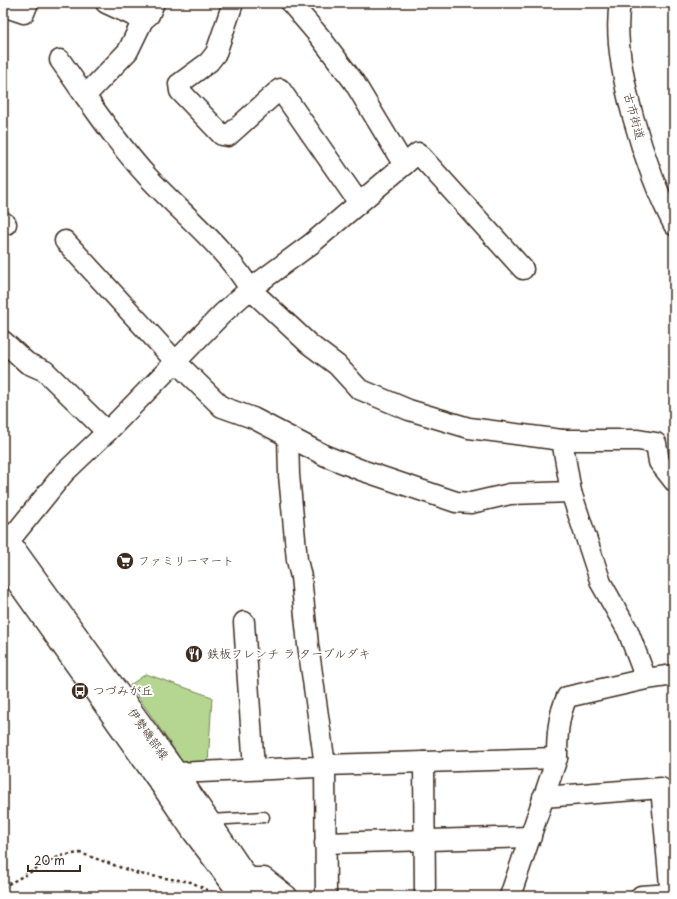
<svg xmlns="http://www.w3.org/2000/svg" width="677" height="899" font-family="'Playpen Sans','Klee One',sans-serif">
  <rect width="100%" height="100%" fill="#fff"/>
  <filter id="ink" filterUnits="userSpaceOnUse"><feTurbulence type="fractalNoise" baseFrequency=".025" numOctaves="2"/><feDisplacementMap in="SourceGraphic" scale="8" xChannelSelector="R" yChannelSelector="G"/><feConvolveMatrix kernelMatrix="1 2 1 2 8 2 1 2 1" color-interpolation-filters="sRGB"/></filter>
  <g filter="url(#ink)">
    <polygon fill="#b4d690" stroke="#788057" points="146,674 212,697 208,764 185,765 130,685"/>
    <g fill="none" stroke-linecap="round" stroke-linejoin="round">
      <defs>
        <polyline id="lane" points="209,820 264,817"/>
        <g id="street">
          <polyline points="106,3 143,20"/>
          <path d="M 154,3 L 149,15 L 143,20 L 128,51 L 85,96 C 105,124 124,151 147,176 C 179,211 226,248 250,289 L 309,344 L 337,365 L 359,389 L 409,410 L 469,428 L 562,440 L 571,492 L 601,583 L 628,631 L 646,679"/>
          <polyline points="233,3 216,53 209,62 179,84 180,91 222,135 228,136 280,89 359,203"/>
          <polyline points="291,3 320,37 354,82 404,165"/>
          <path d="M 620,3 C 610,60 646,173 674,225"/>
          <polyline points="3,6 24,13 28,3"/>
          <polyline points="60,60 85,96"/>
          <polyline points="3,222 6,224"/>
          <polyline points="65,241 176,362 222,407 253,418 326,456 361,470 456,502 471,503 510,494 571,492"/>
          <polyline points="3,341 27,363 45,371 107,432"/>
          <polyline points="288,437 289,475 297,560 301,577 308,645 325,765 326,896"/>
          <polyline points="562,440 638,440 656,443 659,462 674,481"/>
          <polyline points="9,541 64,473 107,432 223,313 250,289 311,244 418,153 523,269"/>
          <polyline points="244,622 254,769"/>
          <polyline points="424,762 425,896"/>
          <polyline points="176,773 317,767 325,765 557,758"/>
          <polyline points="543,797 661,788 671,896"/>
          <polyline points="325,843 531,837"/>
          <polyline points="247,878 264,878 287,896"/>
          <path d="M 510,896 L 557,758 C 557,737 558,716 567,697 L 646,679 L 674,675"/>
          <polyline points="641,896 671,894"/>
        </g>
        <g id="primary">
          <polyline points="3,534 176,773 247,878 263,896"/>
          <polyline points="3,561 162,785 194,832 242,896"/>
        </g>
      </defs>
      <use href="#lane" stroke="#3b2a1e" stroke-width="13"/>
      <use href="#street" stroke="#3b2a1e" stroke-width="23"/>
      <use href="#primary" stroke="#3b2a1e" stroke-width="25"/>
      <polyline stroke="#3b2a1e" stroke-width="2.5" stroke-dasharray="3 3" stroke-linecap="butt" points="3,887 60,856 80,853 139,874 191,882 215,894"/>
      <use href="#lane" stroke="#fff" stroke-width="10"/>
      <use href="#street" stroke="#fff" stroke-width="20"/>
      <use href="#primary" stroke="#fff" stroke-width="22"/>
    </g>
  </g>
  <defs>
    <symbol id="supermarket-disc" viewBox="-11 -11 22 22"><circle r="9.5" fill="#3b2a1e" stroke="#fff"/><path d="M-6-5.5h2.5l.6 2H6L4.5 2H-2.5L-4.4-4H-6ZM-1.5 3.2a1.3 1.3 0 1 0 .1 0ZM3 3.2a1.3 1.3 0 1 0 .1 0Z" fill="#fff"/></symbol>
    <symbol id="restaurant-disc" viewBox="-11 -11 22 22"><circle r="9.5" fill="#3b2a1e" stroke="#fff"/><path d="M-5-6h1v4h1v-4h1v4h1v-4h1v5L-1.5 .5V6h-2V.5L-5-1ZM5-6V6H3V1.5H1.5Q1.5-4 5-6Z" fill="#fff"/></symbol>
    <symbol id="bus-disc" viewBox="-11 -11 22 22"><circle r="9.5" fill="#3b2a1e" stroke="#fff"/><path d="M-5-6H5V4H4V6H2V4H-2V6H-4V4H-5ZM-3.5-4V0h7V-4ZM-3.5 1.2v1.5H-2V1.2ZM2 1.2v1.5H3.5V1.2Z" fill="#fff"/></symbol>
  </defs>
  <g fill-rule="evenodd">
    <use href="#supermarket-disc" x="115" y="551" width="20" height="20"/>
    <use href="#restaurant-disc" x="184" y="644" width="20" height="20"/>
    <use href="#bus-disc" x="70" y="681" width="20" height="20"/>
  </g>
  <g text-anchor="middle" stroke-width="4" stroke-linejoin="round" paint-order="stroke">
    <g font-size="12" fill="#3b2a1e" stroke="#fff">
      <text transform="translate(634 116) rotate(75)" y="4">古市街道</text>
      <text transform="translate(148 734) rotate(54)" y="4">伊勢磯部線</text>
    </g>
    <g font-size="12" fill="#3b2a1e" stroke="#fff" text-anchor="start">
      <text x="138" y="565">ファミリーマート</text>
      <text x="207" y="658">鉄板フレンチ ラ ターブルダキ</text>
      <text x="93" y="695">つづみが丘</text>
    </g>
  </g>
  <rect width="677" height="899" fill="none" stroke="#fff" stroke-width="16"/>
  <rect x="8" y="8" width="661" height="883" fill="none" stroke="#3b2a1e" stroke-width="1.5" filter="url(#ink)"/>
  <path d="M28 865v6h52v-6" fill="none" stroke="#3b2a1e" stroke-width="2"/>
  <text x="34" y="865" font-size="12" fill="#3b2a1e" stroke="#ffffff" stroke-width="3" paint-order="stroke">20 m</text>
</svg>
